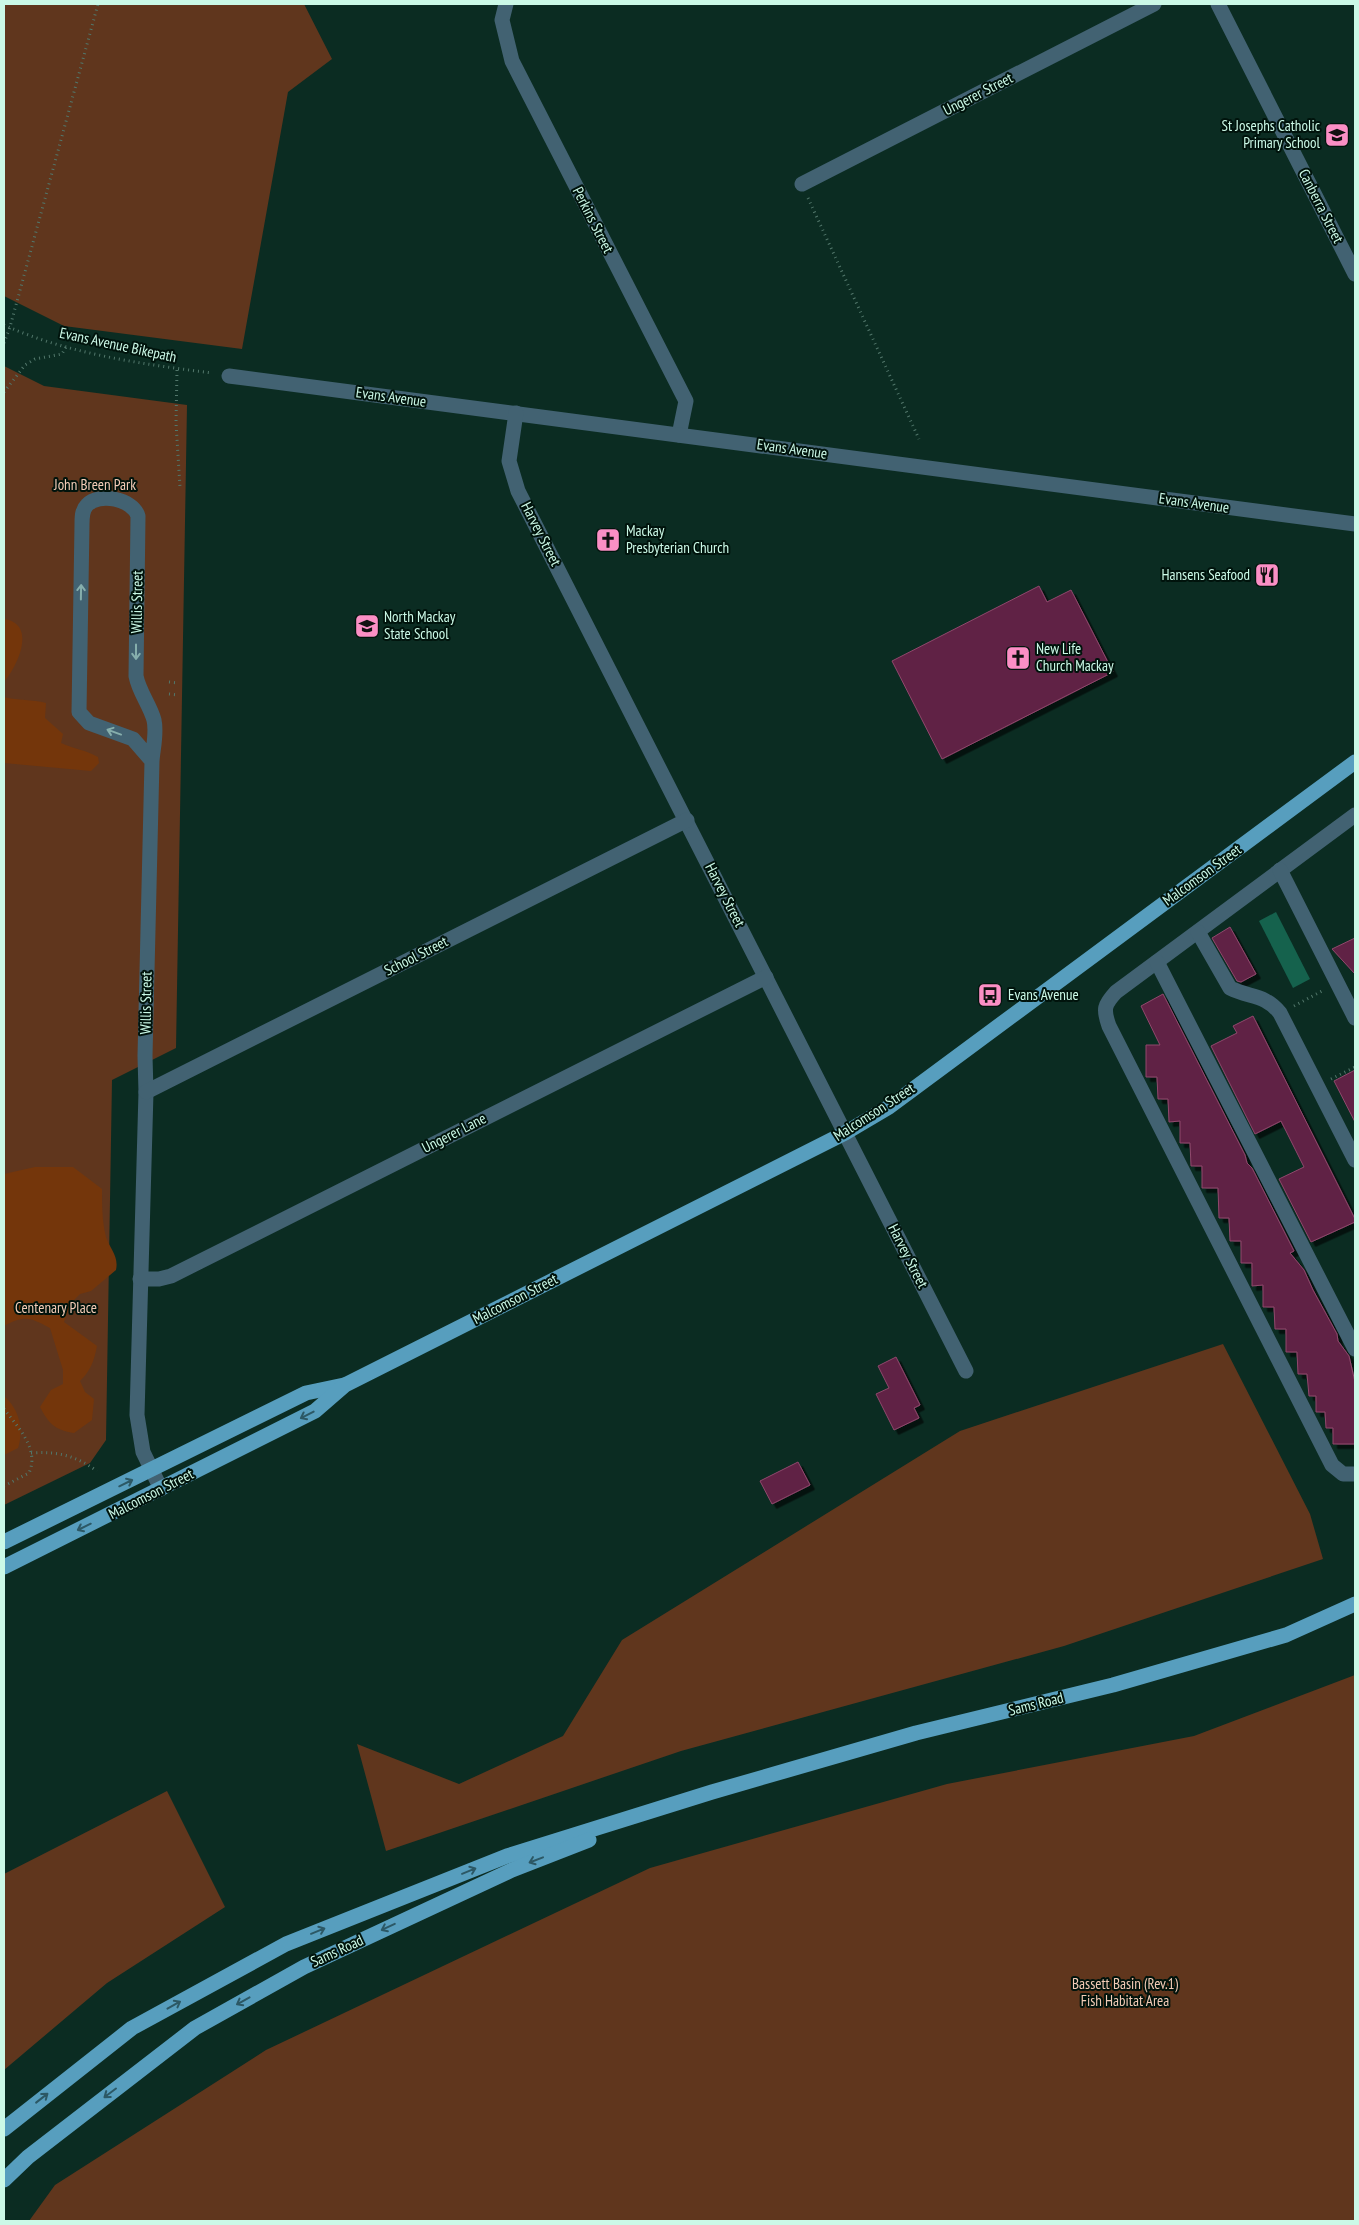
<svg xmlns="http://www.w3.org/2000/svg" width="1359" height="2225" font-family="'PT Sans Narrow',sans-serif">
  <defs>
    <filter id="shadow"><feDropShadow dx="4.5" dy="4.5" stdDeviation="0" flood-color="#0009"/></filter>
  </defs>
  <rect width="100%" height="100%" fill="#0b2c22"/>
  <g fill="#60361d">
    <polygon points="4,4 304,4 332,59 288,92 242,349 64,326 4,296"/>
    <polygon points="4,366 44,386 187,405 176,1048 112,1080 106,1440 90,1463 4,1505"/>
    <polygon points="1223,1344 1310,1514 1323,1559 1064,1646 681,1751 386,1851 357,1744 459,1784 563,1736 622,1640 960,1431"/>
    <polygon points="1355,1675 1355,2221 29,2221 55,2185 266,2050 650,1868 947,1784 1194,1736"/>
    <polygon points="167,1791 225,1907 107,1983 4,2070 4,1874"/>
  </g>
  <g fill="#74360b">
    <path d="M 4,619 C 37,624 18,665 4,682 Z"/>
    <path d="M 4,697 C 18,701 32,699 46,703 L 45,718 L 63,734 L 61,743 C 74,749 86,750 98,757 L 99,763 L 91,771 L 4,763 Z"/>
    <path d="M 35,1167 L 73,1167 L 102,1189 C 102,1205 102,1221 106,1237 C 110,1249 119,1256 116,1270 L 91,1291 L 80,1294 L 71,1303 L 64,1322 L 97,1346 C 94,1361 91,1370 80,1381 L 85,1392 L 94,1399 L 92,1420 L 74,1433 C 55,1430 49,1424 40,1407 L 51,1390 L 63,1384 L 63,1370 L 50,1328 C 30,1317 24,1315 4,1326 L 4,1174 Z"/>
    <path d="M 4,1396 C 19,1409 24,1429 18,1448 L 4,1455 Z"/>
  </g>
  <polygon fill="#15624d" points="1276,912 1310,979 1293,988 1259,921"/>
  <g fill="#612244" stroke="#90486d" filter="url(#shadow)">
    <polygon points="1039,586 1047,602 1071,590 1113,672 942,759 892,661"/>
    <polygon points="1230,927 1256,974 1241,982 1237,981 1212,938"/>
    <polygon points="1355,938 1355,974 1332,949"/>
    <polygon points="1163,994 1245,1155 1247,1163 1252,1168 1294,1251 1290,1253 1304,1270 1313,1290 1337,1334 1338,1341 1349,1356 1355,1382 1355,1444 1333,1444 1333,1428 1326,1428 1325,1412 1316,1412 1316,1396 1309,1396 1307,1374 1298,1374 1297,1352 1286,1352 1286,1329 1275,1329 1274,1307 1263,1307 1263,1285 1252,1286 1252,1263 1241,1263 1241,1241 1230,1241 1229,1218 1219,1218 1218,1188 1202,1188 1202,1166 1191,1166 1190,1143 1180,1143 1180,1121 1169,1122 1168,1099 1158,1099 1157,1077 1146,1077 1146,1045 1160,1045 1141,1006"/>
    <polygon points="1253,1016 1355,1219 1355,1222 1311,1242 1279,1179 1304,1167 1281,1121 1255,1134 1211,1046 1237,1033 1233,1026"/>
    <polygon points="1355,1070 1355,1122 1334,1081"/>
    <polygon points="896,1357 920,1405 914,1408 919,1418 894,1430 876,1394 889,1388 878,1366"/>
    <polygon points="798,1462 810,1485 772,1504 760,1481"/>
  </g>
  <g fill="none" stroke-linecap="round" stroke-linejoin="round">
    <g stroke="#52776b" stroke-width="3" stroke-dasharray="1 4" stroke-linecap="butt">
      <polyline points="808,198 919,439"/>
      <path d="M 4,325 C 68,354 142,364 212,373"/>
      <polyline points="4,343 10,327 98,4"/>
      <polyline points="177,370 176,423 180,487"/>
      <polyline points="4,392 25,365 35,359 62,354 66,347"/>
      <polyline points="169,682 178,683"/>
      <polyline points="169,694 178,695"/>
      <polyline points="1294,1006 1322,991"/>
      <polyline points="1331,1079 1355,1067"/>
      <path d="M 4,1409 C 17,1426 40,1449 29,1473 L 4,1486"/>
      <path d="M 31,1453 C 58,1451 76,1456 97,1471"/>
    </g>
    <g stroke="#426272" stroke-width="15">
      <polyline points="506,4 502,20 512,61 686,401 679,435"/>
      <polyline points="1218,4 1355,274"/>
      <polyline points="802,184 1154,4"/>
      <polyline points="229,376 1355,524"/>
      <polyline points="516,413 509,461 518,491 966,1371"/>
      <path d="M 152,761 L 133,739 L 89,723 L 79,712 L 82,524 C 82,517 82,510 87,505 C 99,492 133,499 138,516 L 136,676 C 139,692 150,705 154,720 C 157,733 153,748 152,761 L 145,1056 L 146,1092 L 137,1415 L 143,1452 L 161,1489"/>
      <path d="M 1355,815 L 1116,992 C 1104,1005 1103,1009 1109,1026 L 1332,1465 L 1343,1474 L 1355,1474"/>
      <polyline points="1280,870 1355,1018"/>
      <path d="M 1198,932 L 1230,988 C 1250,998 1265,994 1280,1013 L 1355,1160"/>
      <polyline points="1157,962 1355,1349"/>
      <polyline points="146,1092 687,820"/>
      <polyline points="140,1279 159,1279 171,1276 766,977"/>
    </g>
    <g stroke="#579ebe" stroke-width="15">
      <polyline points="4,1542 306,1393 344,1385"/>
      <polyline points="4,1567 315,1411 345,1385 845,1133 889,1107 1355,762"/>
      <polyline points="4,2129 132,2028 286,1944 507,1856 712,1792 916,1733 1113,1685 1286,1635 1355,1604"/>
      <polyline points="4,2180 28,2157 195,2028 304,1967 512,1870 589,1840"/>
    </g>
  </g>
  <defs><path id="oneway-shaft" d="M-6 0H5M1.5-3L5.5 0L1.5 3" fill="none" stroke-width="1.6" stroke-linecap="round" stroke-linejoin="round" transform="scale(1.25)"/></defs>
  <g stroke="#86aeac">
    <use href="#oneway-shaft" transform="translate(81 592) rotate(-89)"/>
    <use href="#oneway-shaft" transform="translate(136 652) rotate(90)"/>
    <use href="#oneway-shaft" transform="translate(114 732) rotate(-160)"/>
  </g>
  <g stroke="#2c5865">
    <use href="#oneway-shaft" transform="translate(307 1415) rotate(153)"/>
    <use href="#oneway-shaft" transform="translate(126 1483) rotate(-26)"/>
    <use href="#oneway-shaft" transform="translate(84 1527) rotate(154)"/>
    <use href="#oneway-shaft" transform="translate(536 1860) rotate(159)"/>
    <use href="#oneway-shaft" transform="translate(469 1871) rotate(-22)"/>
    <use href="#oneway-shaft" transform="translate(388 1927) rotate(155)"/>
    <use href="#oneway-shaft" transform="translate(318 1931) rotate(-22)"/>
    <use href="#oneway-shaft" transform="translate(243 2001) rotate(151)"/>
    <use href="#oneway-shaft" transform="translate(174 2005) rotate(-29)"/>
    <use href="#oneway-shaft" transform="translate(110 2093) rotate(143)"/>
    <use href="#oneway-shaft" transform="translate(42 2098) rotate(-38)"/>
  </g>
  <defs>
    <symbol id="school-square" viewBox="-11 -11 22 22"><rect x="-9" y="-9" width="18" height="18" rx="4" fill="#fb8fc5" stroke="#00130c"/><path d="M0-5L7-2L0 1L-7-2ZM-4 1L0 2.5L4 1V4Q0 6-4 4Z" fill="#111"/></symbol>
    <symbol id="church-square" viewBox="-11 -11 22 22"><rect x="-9" y="-9" width="18" height="18" rx="4" fill="#fb8fc5" stroke="#00130c"/><path d="M-1.2-6h2.4v3.5h3.3v2.4h-3.3V6h-2.4V-.1h-3.3v-2.4h3.3Z" fill="#111"/></symbol>
    <symbol id="restaurant-square" viewBox="-11 -11 22 22"><rect x="-9" y="-9" width="18" height="18" rx="4" fill="#fb8fc5" stroke="#00130c"/><path d="M-5-6h1v4h1v-4h1v4h1v-4h1v5L-1.5 .5V6h-2V.5L-5-1ZM5-6V6H3V1.5H1.5Q1.5-4 5-6Z" fill="#111"/></symbol>
    <symbol id="bus-square" viewBox="-11 -11 22 22"><rect x="-9" y="-9" width="18" height="18" rx="4" fill="#fb8fc5" stroke="#00130c"/><path d="M-5-6H5V4H4V6H2V4H-2V6H-4V4H-5ZM-3.5-4V0h7V-4ZM-3.5 1.2v1.5H-2V1.2ZM2 1.2v1.5H3.5V1.2Z" fill="#111"/></symbol>
  </defs>
  <g fill-rule="evenodd">
    <use href="#school-square" x="1323" y="121" width="28" height="28"/>
    <use href="#church-square" x="594" y="526" width="28" height="28"/>
    <use href="#restaurant-square" x="1253" y="561" width="28" height="28"/>
    <use href="#school-square" x="353" y="612" width="28" height="28"/>
    <use href="#church-square" x="1004" y="644" width="28" height="28"/>
    <use href="#bus-square" x="976" y="981" width="28" height="28"/>
  </g>
  <g text-anchor="middle" stroke-width="4" stroke-linejoin="round" paint-order="stroke">
    <g font-size="15" fill="#cbf9e7" stroke="#00130c">
      <text transform="translate(978 94) rotate(-27)" y="5">Ungerer Street</text>
      <text transform="translate(1321 206) rotate(63)" y="5">Canberra Street</text>
      <text transform="translate(593 220) rotate(63)" y="5">Perkins Street</text>
      <text transform="translate(118 345) rotate(12)" y="5">Evans Avenue Bikepath</text>
      <text transform="translate(391 397) rotate(8)" y="5">Evans Avenue</text>
      <text transform="translate(792 449) rotate(8)" y="5">Evans Avenue</text>
      <text transform="translate(1194 503) rotate(8)" y="5">Evans Avenue</text>
      <text transform="translate(541 534) rotate(63)" y="5">Harvey Street</text>
      <text transform="translate(137 602) rotate(-89)" y="5">Willis Street</text>
      <text transform="translate(1202 875) rotate(-36)" y="5">Malcomson Street</text>
      <text transform="translate(725 895) rotate(63)" y="5">Harvey Street</text>
      <text transform="translate(416 956) rotate(-27)" y="5">School Street</text>
      <text transform="translate(146 1003) rotate(-89)" y="5">Willis Street</text>
      <text transform="translate(874 1112) rotate(-33)" y="5">Malcomson Street</text>
      <text transform="translate(454 1133) rotate(-27)" y="5">Ungerer Lane</text>
      <text transform="translate(908 1256) rotate(63)" y="5">Harvey Street</text>
      <text transform="translate(515 1299) rotate(-27)" y="5">Malcomson Street</text>
      <text transform="translate(151 1494) rotate(-27)" y="5">Malcomson Street</text>
      <text transform="translate(1036 1704) rotate(-14)" y="5">Sams Road</text>
      <text transform="translate(337 1951) rotate(-25)" y="5">Sams Road</text>
    </g>
    <g font-size="15" fill="#cbf9e7" stroke="#00130c" text-anchor="start">
      <text x="1320" y="131" text-anchor="end">St Josephs Catholic<tspan x="1320" dy="17">Primary School</tspan></text>
      <text x="626" y="536">Mackay<tspan x="626" dy="17">Presbyterian Church</tspan></text>
      <text x="1250" y="580" text-anchor="end">Hansens Seafood</text>
      <text x="384" y="622">North Mackay<tspan x="384" dy="17">State School</tspan></text>
      <text x="1036" y="654">New Life<tspan x="1036" dy="17">Church Mackay</tspan></text>
      <text x="1008" y="1000">Evans Avenue</text>
    </g>
    <g font-size="15" fill="#f3ccb7" stroke="#00130c">
      <text x="95" y="490">John Breen Park</text>
      <text x="56" y="1313">Centenary Place</text>
      <text x="1125" y="1989">Bassett Basin (Rev.1)<tspan x="1125" dy="17">Fish Habitat Area</tspan></text>
    </g>
  </g>
  <rect width="1359" height="2225" fill="none" stroke="#cbf9e7" stroke-width="10"/>
</svg>
